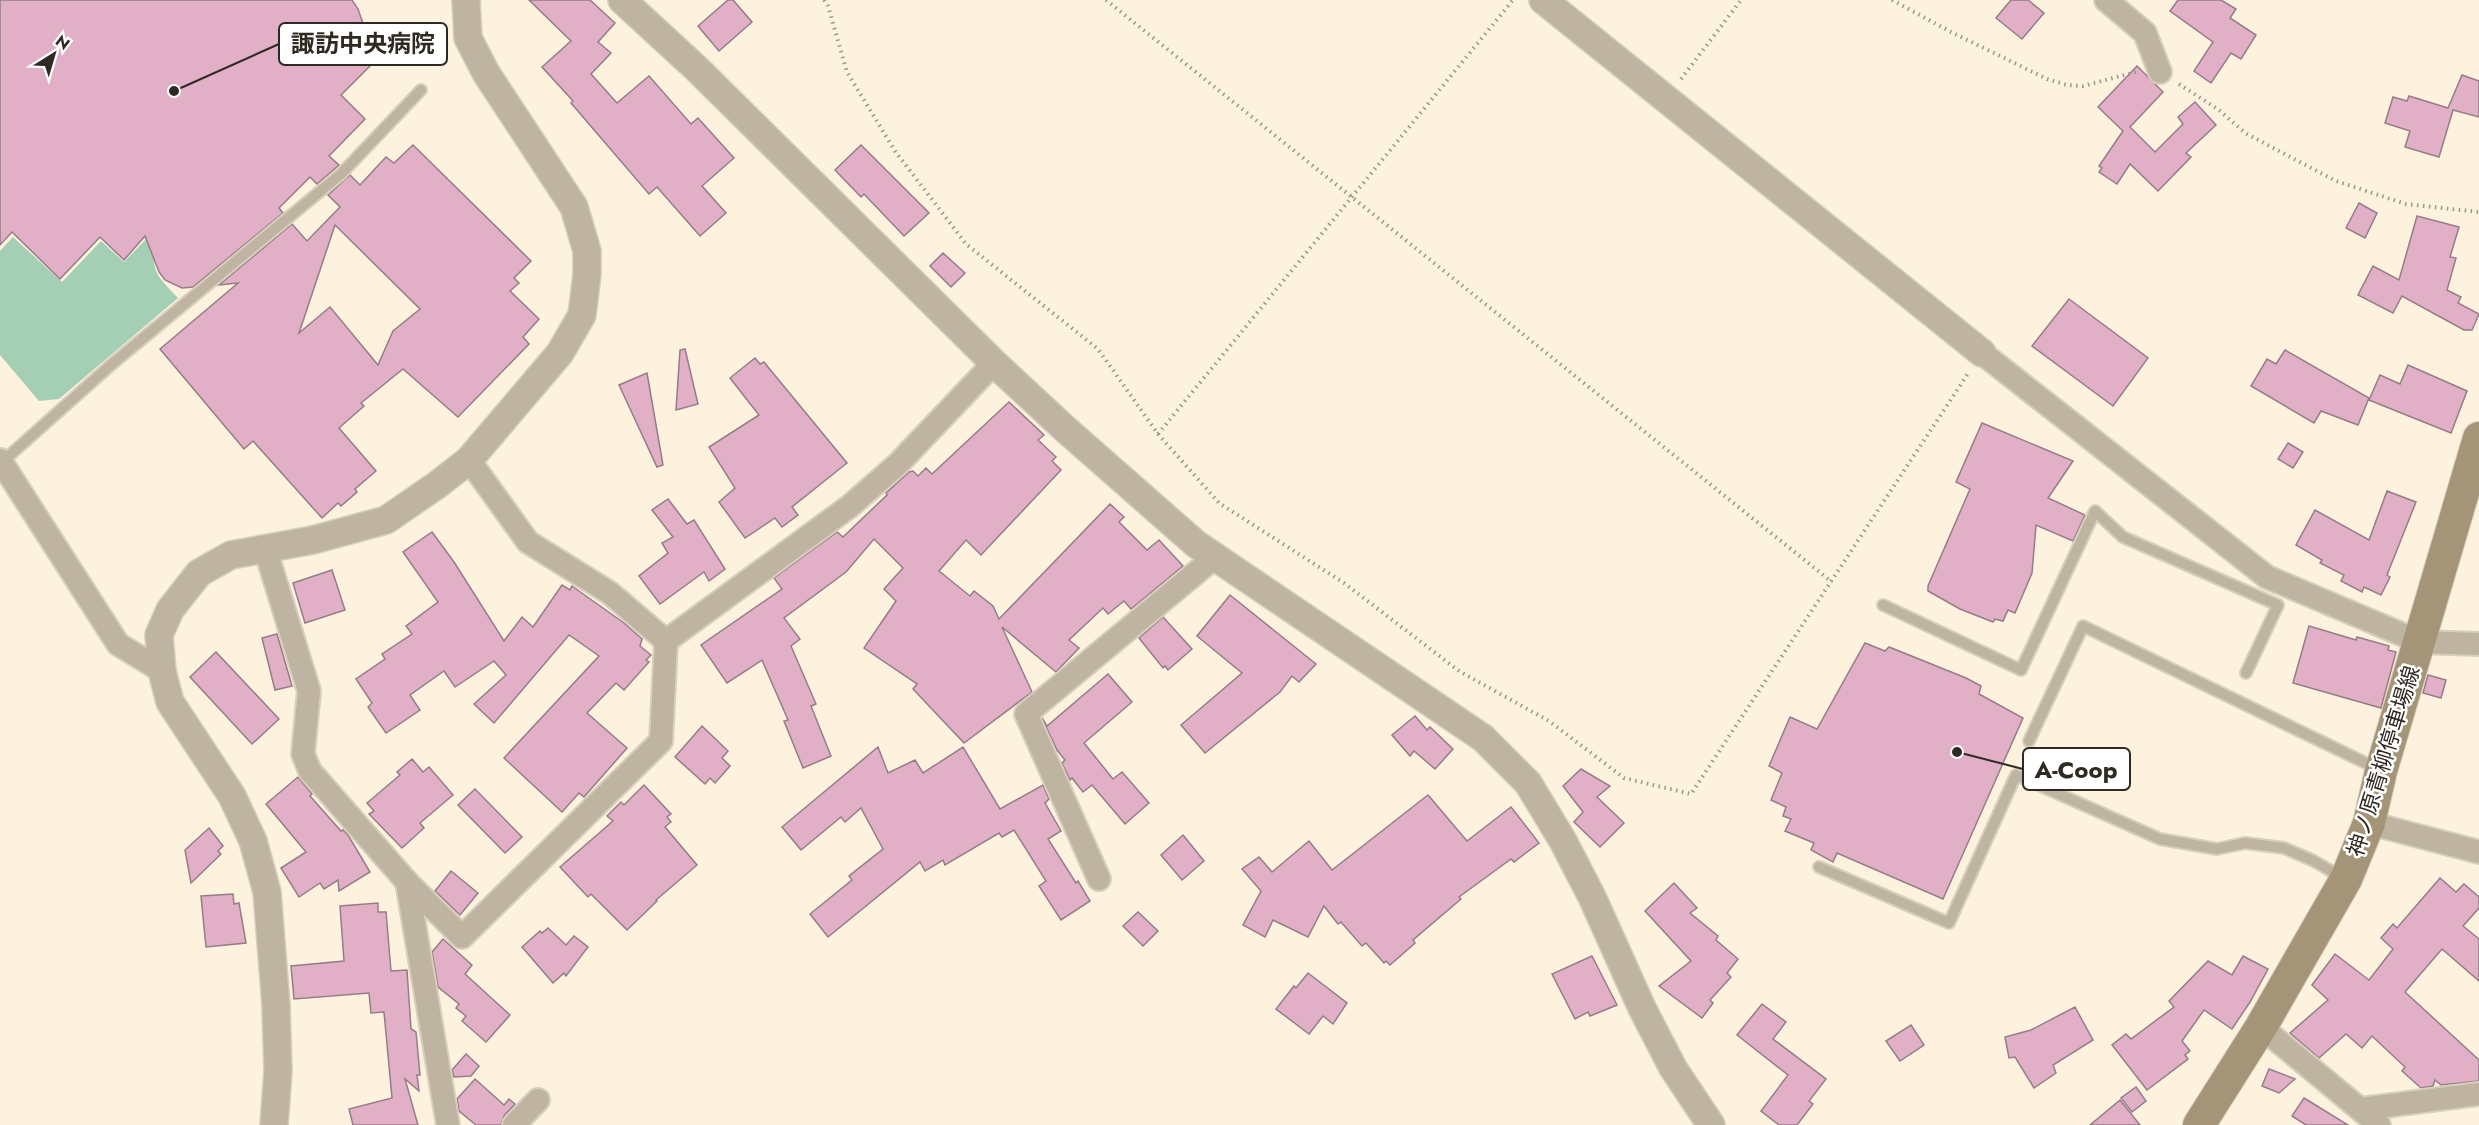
<svg xmlns="http://www.w3.org/2000/svg" width="2479" height="1125" font-family="Jost,'Noto Sans JP',sans-serif">
  <rect width="100%" height="100%" fill="#fdf2de"/>
  <path fill="#a4cfb4" d="M 13,237 L 62,282 L 101,241 L 124,262 L 148,237 L 157,246 C 148,272 162,280 178,298 L 59,399 L 39,401 L 0,355 L 0,251 Z"/>
  <g fill="#e1b0c7" stroke="#967c88" stroke-width="1.5" fill-rule="evenodd">
    <polygon points="0,0 352,0 358,9 366,32 381,46 377,51 381,55 341,95 365,119 329,156 339,165 317,184 310,177 279,208 283,213 193,287 182,288 165,280 159,272 145,236 124,260 100,237 60,279 12,232 0,245"/>
    <polygon points="529,0 590,0 615,23 598,42 611,53 591,74 617,103 649,76 691,124 698,118 734,158 702,186 726,213 700,236 657,187 649,194 571,103 573,101 542,67 571,41"/>
    <polygon points="728,0 733,0 752,22 719,51 698,26"/>
    <polygon points="2011,0 2028,0 2044,13 2022,39 1996,18"/>
    <polygon points="2178,0 2221,0 2236,9 2230,18 2256,35 2241,59 2231,53 2211,83 2194,71 2213,42 2170,11"/>
    <polygon points="2137,66 2163,92 2130,127 2155,152 2183,124 2178,117 2195,102 2216,125 2186,153 2191,157 2158,191 2130,164 2117,184 2099,172 2102,168 2099,166 2123,131 2098,107"/>
    <polygon points="2462,75 2479,81 2479,117 2453,110 2439,157 2405,147 2410,131 2385,123 2393,97 2407,101 2409,96 2448,108"/>
    <path d="M 413,145 L 531,261 L 514,278 L 519,283 L 510,291 L 539,319 L 523,337 L 529,344 L 458,417 L 403,369 L 361,403 L 364,406 L 339,428 L 376,471 L 355,489 L 357,492 L 341,506 L 338,503 L 322,518 L 253,441 L 244,449 L 160,349 L 238,283 L 219,285 L 292,224 L 307,241 L 340,207 L 328,195 L 350,175 L 360,185 L 386,157 L 394,163 ZM 335,225 L 420,309 L 393,331 L 378,365 L 330,307 L 299,333 Z"/>
    <polygon points="861,145 929,213 904,236 864,194 861,197 835,170"/>
    <polygon points="2359,203 2377,213 2365,238 2346,228"/>
    <polygon points="2417,216 2459,227 2450,257 2456,258 2447,290 2461,297 2458,303 2479,314 2472,330 2464,330 2402,296 2393,313 2358,295 2373,266 2399,280"/>
    <polygon points="943,253 965,273 951,287 930,266"/>
    <polygon points="2069,299 2148,358 2113,406 2032,346"/>
    <polygon points="685,349 698,404 676,410 680,350"/>
    <polygon points="2285,350 2369,398 2358,425 2321,411 2314,423 2251,386 2267,359 2276,364"/>
    <polygon points="755,358 760,364 764,362 768,367 847,463 792,507 798,515 782,527 775,518 745,538 719,502 735,488 709,447 759,415 730,378"/>
    <polygon points="2408,365 2467,391 2451,433 2369,400 2380,375 2400,384"/>
    <polygon points="647,373 663,465 657,467 619,385"/>
    <polygon points="1009,402 1044,435 1038,440 1056,457 1052,461 1061,470 981,555 966,540 939,571 970,596 974,591 993,606 999,619 1110,504 1124,517 1119,522 1147,550 1159,540 1183,566 1131,609 1124,601 1108,614 1103,608 1069,640 1079,648 1056,672 1002,627 1032,692 964,743 913,689 917,684 864,648 896,601 884,589 903,568 874,539 846,572 784,618 800,639 791,646 816,704 811,706 831,756 803,768 784,721 788,720 762,660 727,683 701,645 782,589 774,578 837,532 843,537 887,495 886,493 909,472 913,471 918,476 926,468 932,474"/>
    <polygon points="1982,423 2073,461 2048,498 2085,515 2073,541 2036,525 2032,573 2015,613 2008,610 2003,621 1995,619 1993,622 1960,609 1928,591 1928,586 1970,489 1956,482"/>
    <polygon points="2288,443 2303,452 2293,468 2278,459"/>
    <polygon points="2387,491 2416,502 2387,575 2390,577 2381,595 2364,587 2362,592 2341,581 2344,575 2320,563 2322,560 2296,545 2315,510 2369,540"/>
    <polygon points="668,499 687,524 694,520 725,569 709,581 704,572 660,604 639,576 668,553 662,543 673,537 652,510"/>
    <polygon points="432,532 454,562 504,641 522,617 533,627 562,585 570,590 572,586 624,623 642,639 640,646 651,655 646,660 649,662 624,690 616,683 587,713 627,748 584,797 579,793 562,812 504,758 599,656 569,635 494,723 474,704 506,675 494,661 455,687 444,671 410,695 420,710 386,733 368,707 372,703 356,679 385,659 382,654 412,634 406,626 438,602 403,552"/>
    <polygon points="332,570 345,610 305,623 293,583"/>
    <polygon points="1230,595 1316,664 1299,682 1292,676 1280,692 1205,753 1181,725 1242,673 1197,636"/>
    <polygon points="1163,617 1192,649 1168,670 1165,666 1163,668 1139,638"/>
    <polygon points="2309,626 2356,640 2357,637 2389,646 2388,650 2396,652 2381,708 2293,683"/>
    <polygon points="277,634 292,686 275,690 262,638"/>
    <polygon points="1865,643 1885,651 1889,647 1966,678 1981,686 1979,694 2023,718 1943,899 1837,853 1833,862 1811,850 1814,843 1785,831 1791,819 1783,816 1786,807 1771,800 1782,773 1769,766 1790,717 1817,729"/>
    <polygon points="216,652 279,719 252,744 190,677"/>
    <polygon points="1108,674 1132,702 1084,743 1113,779 1122,772 1149,803 1125,824 1092,785 1083,792 1072,778 1070,780 1062,763 1065,760 1057,750 1042,718 1047,726"/>
    <polygon points="2428,675 2446,680 2441,698 2423,693"/>
    <polygon points="1415,716 1427,730 1430,727 1453,749 1435,769 1414,751 1410,756 1392,735"/>
    <polygon points="702,726 728,751 722,758 730,766 715,783 710,778 705,784 675,757"/>
    <polygon points="878,747 888,773 915,760 923,773 963,747 1000,809 1043,785 1049,799 1045,803 1061,831 1048,839 1076,883 1078,881 1090,901 1061,920 1039,886 1046,881 1014,830 1002,837 999,833 945,865 943,860 925,871 920,862 828,937 810,914 852,880 849,876 883,849 861,808 845,822 841,817 801,850 782,827"/>
    <polygon points="412,759 423,772 429,767 453,795 420,823 424,828 402,848 369,814 374,811 367,803 400,775 397,772"/>
    <polygon points="1581,769 1610,786 1597,797 1624,823 1600,847 1574,822 1583,812 1563,786"/>
    <polygon points="298,777 312,794 310,796 341,831 343,830 348,835 370,872 339,891 338,880 324,889 320,883 299,897 281,868 306,852 266,804"/>
    <polygon points="644,785 671,814 667,817 671,822 665,827 697,865 656,900 657,901 627,930 591,894 588,897 560,867 613,821 607,816 621,802 624,805"/>
    <polygon points="475,789 522,837 505,853 458,805"/>
    <polygon points="1428,795 1467,841 1511,807 1539,843 1514,862 1511,859 1459,897 1461,899 1413,940 1415,943 1390,965 1386,961 1384,963 1366,943 1362,946 1341,922 1338,924 1324,906 1308,937 1273,920 1265,937 1243,925 1261,891 1242,869 1259,857 1272,872 1309,841 1332,870"/>
    <polygon points="209,828 223,846 218,851 221,854 191,883 185,850"/>
    <polygon points="1183,835 1204,861 1182,880 1161,855"/>
    <polygon points="451,871 478,893 460,915 435,891"/>
    <polygon points="2440,878 2456,892 2464,884 2479,897 2479,908 2463,926 2479,939 2479,981 2442,949 2405,992 2479,1060 2479,1081 2441,1085 2435,1080 2433,1086 2421,1088 2402,1071 2405,1067 2372,1036 2362,1048 2346,1034 2319,1058 2290,1033 2328,1000 2312,985 2335,954 2369,980 2393,949 2381,938 2393,924 2397,928"/>
    <polygon points="1674,883 1697,908 1690,913 1718,936 1716,940 1738,959 1727,973 1731,977 1710,1000 1713,1003 1702,1018 1659,986 1691,961 1645,911"/>
    <polygon points="233,894 234,904 239,903 246,943 206,947 201,896"/>
    <polygon points="378,903 378,912 386,912 391,971 407,970 411,1029 416,1032 420,1075 417,1075 419,1091 405,1079 418,1125 353,1125 349,1109 392,1098 384,1012 371,1013 369,993 294,999 291,966 344,961 340,906"/>
    <polygon points="1138,912 1158,931 1143,946 1123,926"/>
    <polygon points="548,928 566,945 574,936 588,947 566,976 564,973 553,983 522,947 540,931 542,933"/>
    <polygon points="443,939 472,965 465,974 510,1015 486,1042 462,1021 466,1016 456,1008 459,1004 438,987 432,952"/>
    <polygon points="1592,956 1617,1005 1590,1016 1588,1012 1575,1019 1552,974"/>
    <polygon points="2243,956 2268,969 2250,1002 2232,1029 2204,1010 2182,1041 2190,1051 2185,1055 2188,1059 2147,1090 2112,1045 2126,1034 2131,1039 2174,1007 2169,1001 2208,961 2232,975"/>
    <polygon points="1308,973 1347,1003 1333,1024 1323,1016 1309,1034 1276,1009 1294,986 1296,988"/>
    <polygon points="1762,1004 1786,1022 1773,1039 1826,1079 1809,1101 1813,1104 1797,1125 1779,1125 1761,1111 1788,1075 1737,1035"/>
    <polygon points="2075,1007 2093,1040 2053,1065 2056,1073 2034,1088 2015,1057 2009,1058 2005,1037 2031,1030"/>
    <polygon points="1911,1025 1924,1045 1900,1061 1886,1041"/>
    <polygon points="466,1054 479,1066 471,1076 454,1077 452,1070"/>
    <polygon points="2269,1069 2295,1079 2279,1093 2262,1086"/>
    <polygon points="475,1079 504,1105 509,1099 515,1104 504,1116 501,1125 476,1125 459,1111 457,1099"/>
    <polygon points="2136,1087 2146,1101 2132,1112 2121,1098"/>
    <polygon points="2304,1098 2348,1125 2306,1125 2292,1116"/>
    <polygon points="2120,1100 2140,1125 2090,1125"/>
  </g>
  <g fill="none" stroke-linecap="round" stroke-linejoin="round">
    <defs>
      <g id="service">
        <polyline points="2,462 112,364 341,174 421,90"/>
        <polyline points="1883,605 2021,670 2095,511 2123,537 2278,605 2246,673"/>
        <polyline points="2029,741 2083,626 2378,769"/>
        <polyline points="1819,867 1949,923 2016,775 2160,839 2217,849 2245,843 2284,848 2314,861 2343,878"/>
      </g>
      <g id="minor">
        <polyline points="2106,0 2145,33 2160,72"/>
        <polyline points="1982,353 2267,577 2420,642 2479,644"/>
        <polyline points="0,460 118,644 162,671"/>
        <polyline points="469,460 528,542 610,593 666,641"/>
        <polyline points="265,548 309,691 303,754 310,771 407,882 462,937 661,741 666,641"/>
        <polyline points="666,641 850,506 898,464 994,363"/>
        <polyline points="2369,823 2479,852"/>
        <polyline points="1099,879 1026,714 1215,557"/>
        <polyline points="407,882 448,1125"/>
        <polyline points="2261,1027 2379,1125"/>
        <polyline points="2361,1109 2479,1094"/>
        <polyline points="514,1125 538,1100"/>
      </g>
      <g id="tertiary">
        <polyline points="622,0 697,69 994,363 1064,428 1196,544 1483,738 1528,783 1563,841 1592,897 1642,1008 1673,1068 1711,1125"/>
        <polyline points="1543,0 1982,353"/>
        <polyline points="274,1125 278,1071 276,1005 267,892 253,841 232,796 170,702 162,671 159,635 170,610 199,573 231,555 313,540 386,520 437,485 469,460 560,353 582,315 587,274 587,251 574,207 486,73 468,38 466,0"/>
      </g>
      <polyline id="secondary" points="2199,1125 2261,1027 2346,879 2369,823 2381,771 2479,438"/>
    </defs>
    <use href="#service" stroke="#d8cebc" stroke-width="14"/>
    <use href="#minor" stroke="#d8cebc" stroke-width="26"/>
    <use href="#tertiary" stroke="#d8cebc" stroke-width="30"/>
    <use href="#secondary" stroke="#d8cebc" stroke-width="34"/>
    <g stroke="#9e9687" stroke-width="4" stroke-dasharray="1.5 4.5" stroke-linecap="butt">
      <polyline points="824,0 828,6 847,72 895,151 966,244 1098,349 1158,434 1219,503 1344,583 1459,671 1549,721 1624,778 1691,794 1969,372"/>
      <polyline points="1106,0 1832,582"/>
      <polyline points="1892,0 1951,32 2047,79 2067,85 2083,86 2136,72"/>
      <polyline points="1681,79 1741,0"/>
      <polyline points="2179,84 2219,110 2245,133 2336,181 2406,204 2479,212"/>
      <polyline points="1158,434 1513,0"/>
    </g>
    <use href="#service" stroke="#bfb4a1" stroke-width="10"/>
    <use href="#minor" stroke="#bfb4a1" stroke-width="22"/>
    <use href="#tertiary" stroke="#bfb4a1" stroke-width="27"/>
    <use href="#secondary" stroke="#a49578" stroke-width="32"/>
  </g>
  <g text-anchor="middle" stroke-width="5" stroke-linejoin="round" paint-order="stroke">
    <g font-size="22" fill="#2f2a21" stroke="#fff">
      <text transform="translate(2383 761) rotate(-73)" y="8">神ノ原青柳停車場線</text>
    </g>
  </g>
  <path fill="none" stroke="#2f2a21" stroke-width="2" d="M174 91L279 44M1957 752L2023 769"/>
  <g fill="#2f2a21" stroke="#fff" stroke-width="2">
    <circle cx="174" cy="91" r="6"/>
    <circle cx="1957" cy="752" r="6"/>
  </g>
  <g fill="#fff" stroke="#2f2a21" stroke-width="2">
    <rect x="279" y="23" width="168" height="42" rx="6"/>
    <rect x="2023" y="748" width="107" height="42" rx="6"/>
  </g>
  <g font-size="24" text-anchor="middle" font-weight="bold" fill="#2f2a21">
    <text x="363" y="52">諏訪中央病院</text>
    <text x="2076" y="778">A-Coop</text>
  </g>
  <g transform="translate(54 54) rotate(37)" stroke="#ffffff" stroke-width="4.5" paint-order="stroke">
  <path d="M0-4.5L10 22L0 15L-10 22Z" fill="#2f2a21"/>
  <text y="-9" font-size="16" font-weight="bold" text-anchor="middle" fill="#2f2a21">N</text>
  </g>
</svg>
